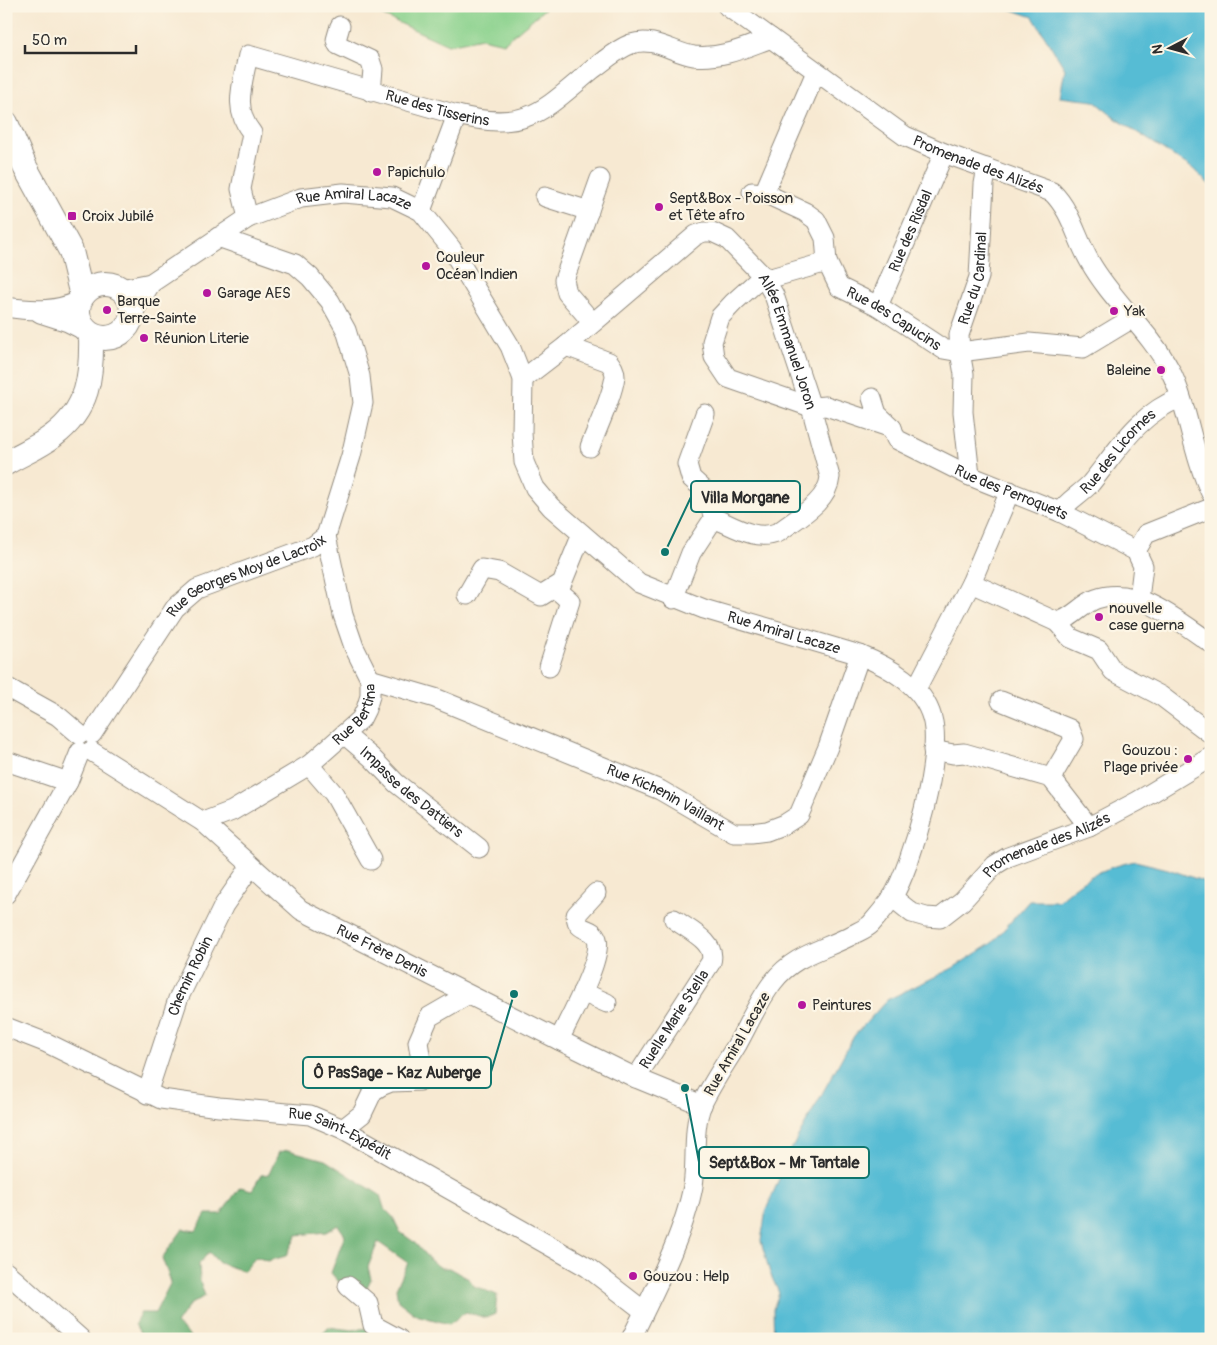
<svg xmlns="http://www.w3.org/2000/svg" width="1217" height="1345" font-family="Pangolin,sans-serif">
  <rect width="100%" height="100%" fill="#fcf5e5"/>
  <filter id="ink" filterUnits="userSpaceOnUse"><feTurbulence type="fractalNoise" baseFrequency=".02" numOctaves="2"/><feDisplacementMap in="SourceGraphic" scale="10" xChannelSelector="R" yChannelSelector="G"/><feConvolveMatrix kernelMatrix="1 2 1 2 8 2 1 2 1" color-interpolation-filters="sRGB"/></filter>
  <filter id="wash" filterUnits="userSpaceOnUse"><feTurbulence type="fractalNoise" baseFrequency=".0096" numOctaves="4" result="noise"/><feDisplacementMap in="SourceGraphic" scale="20" xChannelSelector="R" yChannelSelector="G"/><feGaussianBlur stdDeviation="1.12" result="paint"/><feColorMatrix in="noise" values="0 0 0 0 0 0 0 0 0 0 0 0 0 0 0 0 0 1.4 0 .05"/><feComposite in="paint" operator="in"/></filter>
  <g filter="url(#wash)">
    <rect width="100%" height="100%" fill="#f7e9d2"/>
    <polygon fill="#89d18c" stroke="#5a7e5c" points="362,6 548,6 504,43 482,38 448,45"/>
    <g fill="#6eb378" stroke="#4c6f52">
      <polygon points="288,1150 325,1160 380,1195 384,1208 393,1217 400,1232 414,1242 430,1260 441,1268 449,1268 458,1273 469,1279 474,1286 497,1295 495,1314 486,1318 466,1312 449,1324 416,1315 398,1301 396,1288 408,1263 378,1242 368,1267 371,1279 364,1293 346,1281 339,1282 331,1273 345,1235 338,1225 326,1232 297,1235 286,1256 268,1261 256,1257 244,1271 219,1263 209,1252 199,1264 200,1281 205,1296 189,1305 176,1324 193,1339 143,1339 135,1324 140,1313 155,1313 171,1282 162,1258 183,1229 196,1231 206,1214 221,1214 240,1187 252,1190 261,1175 269,1174 279,1152"/>
      <polygon points="328,1327 352,1330 367,1328 386,1339 318,1339"/>
    </g>
    <g fill="#56bcd4" stroke="#407480">
      <polygon points="1002,6 1211,6 1211,186 1192,168 1115,118 1094,101 1060,97 1065,69 1033,17"/>
      <path d="M 1135,861 L 1168,869 L 1211,884 L 1211,1339 L 774,1339 L 773,1309 L 779,1293 L 770,1273 L 761,1241 L 766,1210 L 792,1148 L 854,1036 L 887,1000 L 953,968 L 992,943 L 1029,901 L 1058,901 C 1084,877 1101,869 1135,861 Z"/>
    </g>
  </g>
  <g filter="url(#ink)">
    <g fill="none" stroke-linecap="round" stroke-linejoin="round">
      <defs>
        <g id="minor">
          <path id="s1" d="M 727,6 L 905,136 L 944,153 L 1052,192 C 1072,212 1076,238 1090,262 C 1112,301 1149,330 1170,370 C 1189,408 1192,454 1211,493"/>
          <polyline points="340,26 336,40 338,45 370,60 373,69 371,92"/>
          <path id="s2" d="M 752,192 L 764,193 L 805,212 L 816,220 L 825,238 L 827,262 L 839,287 L 878,306 L 943,349 L 960,352 L 1029,343 L 1083,348 L 1131,319"/>
          <polyline points="764,193 816,72"/>
          <polyline points="545,197 589,211"/>
          <polyline points="421,211 457,115"/>
          <path id="s3" d="M 248,218 L 241,189 L 252,133 C 232,109 243,83 248,55 L 457,115 C 528,132 541,112 593,69 C 605,60 617,49 631,44 C 654,36 673,53 694,56 C 722,59 746,47 771,38"/>
          <polyline points="827,262 771,278 763,276 734,302 720,317 712,342 714,357 728,378 811,407 826,406 892,428"/>
          <path id="s4" d="M 121,289 L 151,283 L 248,218 L 301,198 L 343,193 L 392,197 L 421,211 L 451,248 L 510,346 L 523,379 L 522,433 L 524,462 L 535,488 L 551,507 L 639,583 L 704,609 L 860,655 C 889,667 923,685 932,718 C 943,757 913,863 892,898 C 886,906 878,916 871,924 C 867,928 860,931 854,934 C 825,950 794,954 773,982 C 759,1000 749,1023 738,1043 C 726,1063 712,1083 702,1104 C 692,1128 697,1160 693,1186 C 684,1235 653,1293 631,1339"/>
          <path id="s5" d="M 878,306 L 944,153"/>
          <path d="M 6,307 C 32,311 56,312 79,301"/>
          <polyline points="40,313 68,322 86,331"/>
          <polyline points="132,314 151,283"/>
          <polyline points="592,322 567,293 564,280 600,179"/>
          <path d="M 566,346 L 609,362 C 612,366 615,370 615,376 C 613,395 597,428 590,447"/>
          <path id="s6" d="M 523,379 L 566,346 L 696,235 L 704,232 L 712,232 L 727,239 L 763,276 L 774,295 L 811,407 L 830,477 C 828,502 797,518 779,532 C 757,542 735,527 714,518 L 691,553 L 673,599"/>
          <path id="s7" d="M 872,398 L 877,414 L 892,428 L 896,439 L 970,476 L 1060,512 L 1136,551 L 1143,566 L 1139,599"/>
          <polyline points="705,414 687,464 691,478 702,488 707,497 714,518"/>
          <path id="s8" d="M 970,476 L 963,412 L 964,374 L 960,352 L 959,335 L 979,277 L 984,184 L 987,168"/>
          <path id="s9" d="M 1060,512 C 1068,500 1081,494 1091,483 C 1118,450 1138,414 1180,398"/>
          <polyline points="1136,551 1146,534 1211,508"/>
          <path d="M 971,583 L 1057,622 C 1072,619 1082,604 1096,599 C 1137,584 1179,622 1211,643"/>
          <polyline points="467,595 482,569 499,572 541,596 562,583 582,534"/>
          <polyline points="1057,622 1071,638 1099,650 1113,671 1161,696 1211,734"/>
          <polyline points="549,667 570,601 555,588"/>
          <path id="s10" d="M 370,679 L 435,698 L 660,790 L 734,833 L 751,833 L 767,831 L 785,824 L 799,815 L 828,747 L 860,655"/>
          <polyline points="6,687 58,716 79,734"/>
          <polyline points="916,689 971,583 1010,491"/>
          <polyline points="1001,701 1070,729 1074,739 1051,778"/>
          <path id="s11" d="M 92,734 L 175,608 L 197,589 L 313,546 L 326,536 L 351,456 L 363,403 L 360,376 L 346,330 L 330,301 L 310,277 L 295,264 L 218,237"/>
          <path id="s12" d="M 344,734 L 371,757 L 396,783 L 479,848"/>
          <polyline points="933,750 953,754 964,753 1051,778 1089,827"/>
          <path id="s13" d="M 91,751 L 203,822 L 301,910 L 559,1040 L 636,1078 L 702,1105"/>
          <polyline points="6,761 68,782"/>
          <polyline points="309,765 334,794 371,860"/>
          <path id="s14" d="M 203,822 L 232,811 L 309,765 L 361,719 L 366,709 L 370,696 L 370,679 L 354,647 L 343,615 L 326,536"/>
          <polyline points="6,894 68,782 80,752"/>
          <path id="s15" d="M 892,897 L 912,913 L 926,917 L 940,918 L 962,901 L 995,865 L 1008,857 L 1089,827 L 1138,801 L 1211,757"/>
          <polyline points="582,992 607,1003"/>
          <path id="s16" d="M 6,1027 L 47,1043 L 161,1099 L 219,1107 L 310,1115 L 343,1129 L 587,1267 L 644,1311"/>
          <path d="M 559,1040 C 568,1021 603,958 597,939 C 592,925 577,934 576,915 L 596,893"/>
          <path id="s17" d="M 636,1078 L 711,962 C 717,942 688,930 674,919"/>
          <path id="s18" d="M 147,1094 L 178,999 L 224,905 L 251,866"/>
          <polyline points="343,1129 362,1114 373,1091 381,1086 391,1082 420,1081 424,1078 418,1042 429,1017 467,995"/>
          <polyline points="6,1272 81,1339"/>
          <polyline points="348,1286 368,1303 373,1325 399,1339"/>
        </g>
        <g id="major">
          <polyline points="6,123 25,167 71,251 82,296"/>
          <circle cx="105" cy="311" r="27"/>
          <path d="M 6,463 C 21,454 39,447 53,436 C 89,409 92,376 91,335"/>
        </g>
      </defs>
      <use href="#minor" stroke="#918a7e" stroke-width="21"/>
      <use href="#major" stroke="#918a7e" stroke-width="26"/>
      <use href="#minor" stroke="#fff" stroke-width="19"/>
      <use href="#major" stroke="#fff" stroke-width="24"/>
    </g>
  </g>
  <g fill="#b5179e" stroke="#fcf5e5" stroke-width="2">
    <circle cx="377" cy="172" r="5"/>
    <circle cx="659" cy="207" r="5"/>
    <rect x="67" y="211" width="10" height="10" rx="2.5"/>
    <circle cx="426" cy="266" r="5"/>
    <circle cx="207" cy="293" r="5"/>
    <circle cx="107" cy="310" r="5"/>
    <circle cx="1114" cy="311" r="5"/>
    <circle cx="144" cy="338" r="5"/>
    <circle cx="1161" cy="370" r="5"/>
    <circle cx="1099" cy="617" r="5"/>
    <circle cx="1188" cy="759" r="5"/>
    <circle cx="802" cy="1005" r="5"/>
    <circle cx="633" cy="1276" r="5"/>
  </g>
  <g text-anchor="middle" stroke-width="4.5" stroke-linejoin="round" paint-order="stroke">
    <g font-size="15" fill="#2b2b2b" stroke="#fcf5e5">
      <text dy="5" stroke="none"><textPath href="#s3" startOffset="365">Rue des Tisserins</textPath></text>
      <text dy="5" stroke="none"><textPath href="#s1" startOffset="299">Promenade des Alizés</textPath></text>
      <text dy="5" stroke="none"><textPath href="#s4" startOffset="258">Rue Amiral Lacaze</textPath></text>
      <text dy="5" stroke="none"><textPath href="#s5" startOffset="82">Rue des Risdal</textPath></text>
      <text dy="5" stroke="none"><textPath href="#s8" startOffset="201">Rue du Cardinal</textPath></text>
      <text dy="5" stroke="none"><textPath href="#s2" startOffset="206">Rue des Capucins</textPath></text>
      <text dy="5" stroke="none"><textPath href="#s6" startOffset="380">Allée Emmanuel Joron</textPath></text>
      <text dy="5" stroke="none"><textPath href="#s9" startOffset="84">Rue des Licornes</textPath></text>
      <text dy="5" stroke="none"><textPath href="#s7" startOffset="176">Rue des Perroquets</textPath></text>
      <text dy="5" stroke="none"><textPath href="#s11" startOffset="230">Rue Georges Moy de Lacroix</textPath></text>
      <text dy="5" stroke="none"><textPath href="#s4" startOffset="931">Rue Amiral Lacaze</textPath></text>
      <text dy="5" stroke="none"><textPath href="#s14" startOffset="191">Rue Bertina</textPath></text>
      <text dy="5" stroke="none"><textPath href="#s12" startOffset="89">Impasse des Dattiers</textPath></text>
      <text dy="5" stroke="none"><textPath href="#s10" startOffset="319">Rue Kichenin Vaillant</textPath></text>
      <text dy="5" stroke="none"><textPath href="#s15" startOffset="186">Promenade des Alizés</textPath></text>
      <text dy="5" stroke="none"><textPath href="#s13" startOffset="355">Rue Frère Denis</textPath></text>
      <text dy="5" stroke="none"><textPath href="#s18" startOffset="126">Chemin Robin</textPath></text>
      <text dy="5" stroke="none"><textPath href="#s17" startOffset="70">Ruelle Marie Stella</textPath></text>
      <text transform="translate(737 1044) rotate(-60)" y="5">Rue Amiral Lacaze</text>
      <text dy="5" stroke="none"><textPath href="#s16" startOffset="355">Rue Saint-Expédit</textPath></text>
    </g>
    <g font-size="15" fill="#2b2b2b" stroke="#fcf5e5" text-anchor="start">
      <text x="387" y="177">Papichulo</text>
      <text x="669" y="203">Sept&amp;Box - Poisson<tspan x="669" dy="17">et Tête afro</tspan></text>
      <text x="82" y="221">Croix Jubilé</text>
      <text x="436" y="262">Couleur<tspan x="436" dy="17">Océan Indien</tspan></text>
      <text x="217" y="298">Garage AES</text>
      <text x="117" y="306">Barque<tspan x="117" dy="17">Terre-Sainte</tspan></text>
      <text x="1124" y="316">Yak</text>
      <text x="154" y="343">Réunion Literie</text>
      <text x="1151" y="375" text-anchor="end">Baleine</text>
      <text x="1109" y="613">nouvelle<tspan x="1109" dy="17">case guerna</tspan></text>
      <text x="1178" y="755" text-anchor="end">Gouzou :<tspan x="1178" dy="17">Plage privée</tspan></text>
      <text x="812" y="1010">Peintures</text>
      <text x="643" y="1281">Gouzou : Help</text>
    </g>
  </g>
  <path fill="none" stroke="#0f766e" stroke-width="2" d="M665 552L691 497M514 994L491 1072M685 1088L699 1162"/>
  <g fill="#0f766e" stroke="#fcf5e5" stroke-width="2">
    <circle cx="665" cy="552" r="5"/>
    <circle cx="514" cy="994" r="5"/>
    <circle cx="685" cy="1088" r="5"/>
  </g>
  <g fill="#fcf5e5" stroke="#0f766e" stroke-width="2">
    <rect x="691" y="481" width="109" height="31" rx="5"/>
    <rect x="303" y="1057" width="188" height="31" rx="5"/>
    <rect x="699" y="1147" width="170" height="31" rx="5"/>
  </g>
  <g font-size="16" text-anchor="middle" font-weight="bold" fill="#2b2b2b">
    <text x="745" y="503">Villa Morgane</text>
    <text x="397" y="1078">Ô PasSage - Kaz Auberge</text>
    <text x="784" y="1168">Sept&amp;Box - Mr Tantale</text>
  </g>
  <rect width="1217" height="1345" fill="none" stroke="#fcf5e5" stroke-width="25"/>
  <g transform="translate(1170 48) rotate(264)" stroke="#fcf5e5" stroke-width="4" paint-order="stroke">
  <path d="M0-4L9 19L0 12L-9 19Z" fill="#2b2b2b"/>
  <text y="-8" font-size="14" font-weight="bold" text-anchor="middle" fill="#2b2b2b">N</text>
  </g>
  <path d="M25 45v8h111v-8" fill="none" stroke="#2b2b2b" stroke-width="2.5"/>
  <text x="32" y="45" font-size="15" fill="#2b2b2b" stroke="#fcf5e5" stroke-width="4" paint-order="stroke">50 m</text>
</svg>
